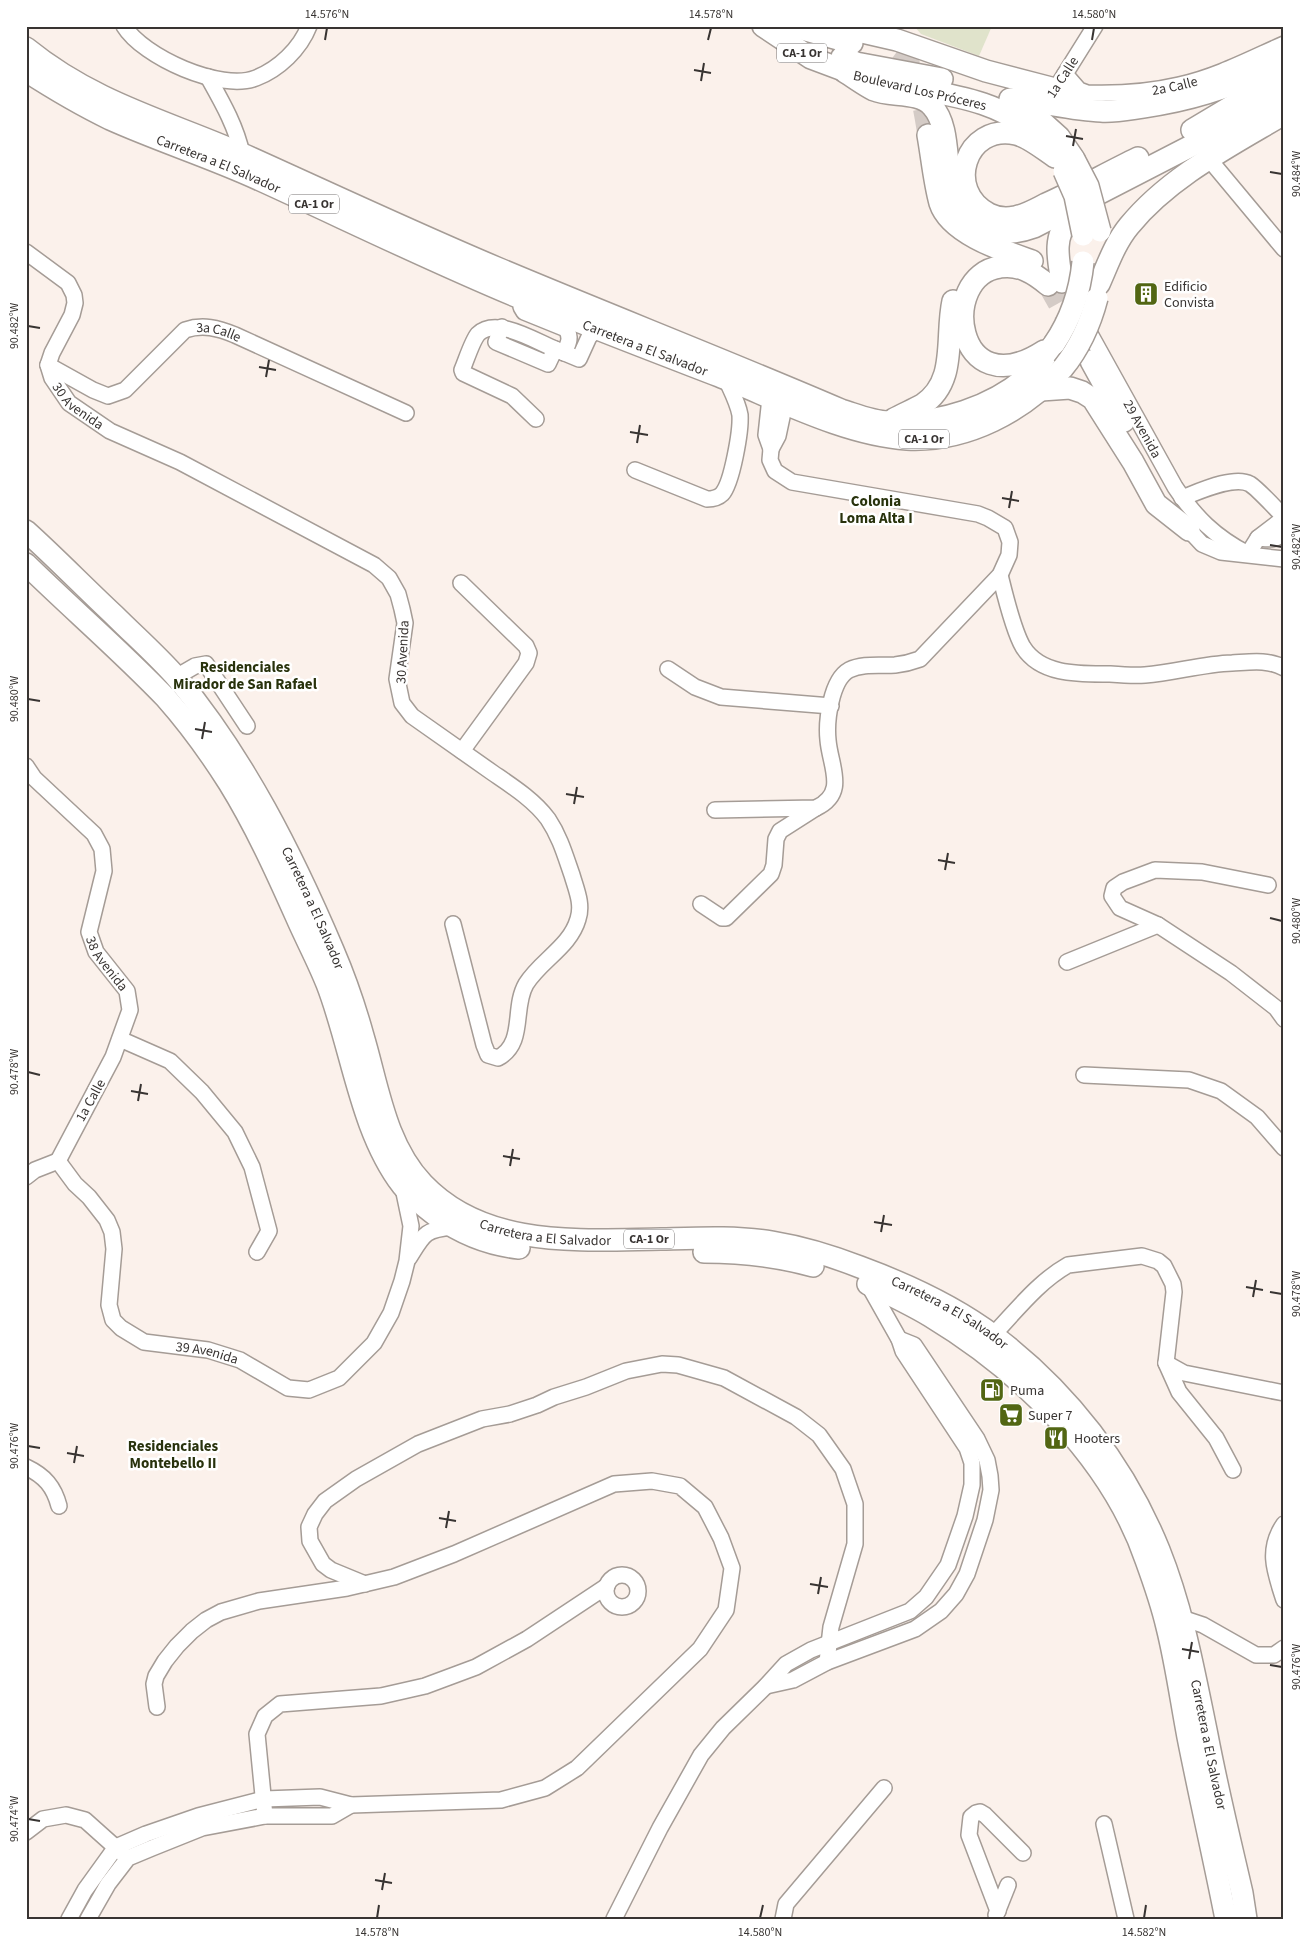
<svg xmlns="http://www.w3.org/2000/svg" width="1310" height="1945" font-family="'Source Sans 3',sans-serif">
  <rect width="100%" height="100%" fill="#fbf1eb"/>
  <polygon fill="#e0e3cb" points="914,26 992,26 979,56 921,34"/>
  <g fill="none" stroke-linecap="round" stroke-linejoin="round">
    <g stroke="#d4cbc6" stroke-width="21" stroke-dasharray="21 11" stroke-linecap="butt">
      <path d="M 896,53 C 900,56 904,60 908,63 C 919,77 925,116 928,135"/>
      <polyline points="1048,285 1075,333"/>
    </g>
    <defs>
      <g id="minor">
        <path d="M 124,26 C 143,57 221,92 256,78 C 279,69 300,49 309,26"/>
        <path id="s1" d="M 1065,74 L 1079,90 L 1087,93 C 1117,94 1149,92 1179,85 C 1216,77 1250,59 1284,44"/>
        <path d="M 208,77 C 222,102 236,126 242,154"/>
        <polyline points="1060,82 1095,26"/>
        <polyline points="1209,159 1284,249"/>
        <path id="s2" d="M 26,252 L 68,283 L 74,295 L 75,303 L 72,315 L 52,353 L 48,365 L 52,378 L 69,403 L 110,431 L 180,462 L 374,565 L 389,578 L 398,594 L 402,609 L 405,623 L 397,679 L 402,703 L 412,716 C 439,735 466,754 493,773 C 512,786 534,800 548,819 C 560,837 565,855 572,875 C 576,889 583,904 578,919 C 570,947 541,960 526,984 C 512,1008 526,1043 498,1058 L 488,1055 L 484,1045 L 453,924"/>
        <path d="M 523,299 L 521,307 L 524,312 L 566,329 C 572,338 568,344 564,353"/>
        <path id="s3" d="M 1084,323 L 1175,487 C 1195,517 1215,537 1248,554"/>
        <polyline points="502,327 496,342 548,364 555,349 579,359 589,337 598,328"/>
        <path id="s4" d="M 48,365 L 93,390 L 108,396 L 125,390 L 185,330 C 203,324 218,328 235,335 L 406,413"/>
        <path d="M 536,419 L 512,396 L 463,373 L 462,370 C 466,361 472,341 478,334 C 496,316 535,341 555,349"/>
        <polyline points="771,449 778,436 785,403"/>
        <path d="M 635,470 L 707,499 C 713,499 718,498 722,494 C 732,483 741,431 740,415 C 738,403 731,390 726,379"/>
        <path d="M 1182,498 C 1198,492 1234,475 1250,484 C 1258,489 1277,510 1284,517"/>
        <polyline points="1189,530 1202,544 1221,552 1284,559"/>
        <path d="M 1258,538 C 1268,539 1277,541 1284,532"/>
        <polyline points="1248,554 1258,538 1284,518"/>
        <path d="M 1000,575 C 1005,595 1013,630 1023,647 C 1041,676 1081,674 1110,674 C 1122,675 1134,676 1145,675 C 1174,673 1202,664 1232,663 C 1250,662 1268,659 1284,668"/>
        <polyline points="461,583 526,646 529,653 526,663 462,751"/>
        <polyline points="668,669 695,687 721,697 831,706"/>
        <polyline points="176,677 195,666 206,664 247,726"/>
        <path id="s5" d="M 26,766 L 34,778 L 94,834 L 102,849 L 104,871 L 89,932 L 96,952 L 127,991 L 130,1010 L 113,1057 L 58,1161"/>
        <path d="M 715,810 L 816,808 C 848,793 830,766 828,740 C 826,721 831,680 849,670 C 863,663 880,666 895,665 C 904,664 912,662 920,659 L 1000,575 L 1009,555 L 1010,542 L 1005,528 L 988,518 L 978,514 L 792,482 L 775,471 L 770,460 L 771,449 L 766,435 L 770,398"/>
        <polyline points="1268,885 1202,872 1155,870 1123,882 1114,888 1112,896 1120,908 1158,925 1231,973 1276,1008 1284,1019"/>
        <polyline points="701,904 722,918 726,918 771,874 774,865 776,839 780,831 816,808"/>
        <polyline points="1067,962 1158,925"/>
        <polyline points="120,1039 170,1061 202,1092 235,1132 252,1167 269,1231 257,1252"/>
        <polyline points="1084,1075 1189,1080 1221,1091 1257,1117 1284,1148"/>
        <path id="s6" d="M 58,1161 L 75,1184 L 89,1197 L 107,1220 L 112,1232 L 114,1249 L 109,1305 L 113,1320 L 121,1328 L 144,1342 L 208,1350 L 240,1360 L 288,1388 L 309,1390 L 339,1378 L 374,1343 L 391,1313 L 402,1281 L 407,1261 L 411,1226 L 403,1188"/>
        <polyline points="26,1177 35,1170 58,1161"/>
        <path d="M 409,1258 C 424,1234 424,1230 452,1227"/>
        <path d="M 993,1335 C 1016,1311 1038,1282 1068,1265 L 1142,1256 L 1158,1261 L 1164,1266 L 1173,1284 L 1174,1292 L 1166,1363 L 1179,1392 L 1216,1438 L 1233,1470"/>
        <polyline points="1166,1363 1184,1373 1284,1393"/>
        <path d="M 26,1467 C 45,1476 54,1487 59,1506"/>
        <path d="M 1284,1524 C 1266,1550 1275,1572 1284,1600"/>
        <circle cx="622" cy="1591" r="16"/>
        <polyline points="365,1584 331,1570 323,1564 310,1541 309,1527 315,1514 325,1501 356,1479 418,1444 482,1419 510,1414 537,1405 554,1397 586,1387 626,1371 662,1364 678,1365 724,1378 796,1417 819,1435 843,1469 855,1504 855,1544 831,1627 827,1662"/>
        <polyline points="1182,1618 1203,1625 1256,1655 1274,1655 1284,1648"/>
        <polyline points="766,1686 793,1680 827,1662 915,1629 941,1611 956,1594 967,1574 985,1520 991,1490 990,1476 987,1460 977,1439 914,1345 899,1339"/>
        <polyline points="265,1816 257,1734 265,1716 280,1704 381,1696 425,1686 476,1667 527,1639 607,1586"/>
        <polyline points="1104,1824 1126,1919"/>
        <polyline points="26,1832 43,1819 66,1815 85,1820 123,1854"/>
        <polyline points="998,1911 969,1835 971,1817 976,1813 980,1812 985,1815 1023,1853"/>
        <polyline points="996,1915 1008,1885"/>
        <polyline points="69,1919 85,1890 116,1847 146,1834 198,1816 264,1799 320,1797 351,1805 501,1800 545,1788 577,1768 700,1649 726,1610 732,1568 721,1538 705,1507 680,1486 652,1481 614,1484 454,1554 394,1577 347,1588 259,1601 221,1612 206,1620 192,1631 177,1646 165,1661 156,1676 154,1684 157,1707"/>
        <polyline points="88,1919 108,1884 128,1858 152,1848 202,1828 265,1816 332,1816 351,1805"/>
        <polyline points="614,1919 660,1828 701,1755 723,1728 766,1686 786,1664 811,1650 910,1611 926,1597 948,1565 965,1516 972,1485 972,1463 967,1448 903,1351 899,1339 868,1284"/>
        <polyline points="783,1919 786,1904 884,1788"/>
      </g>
      <g id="highway">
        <polyline points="763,26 811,58 859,76"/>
        <polyline points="791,26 852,43"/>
        <polyline points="836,26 897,40 986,71 1055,89 1079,108"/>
        <path d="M 26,48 C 96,105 171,122 251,158 C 333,195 414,233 497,268 C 611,316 727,361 841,410 C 857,415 873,422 889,422 C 938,425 994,407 1030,374 C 1040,366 1046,355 1054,344"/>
        <polyline points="842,57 856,63 942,79"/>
        <path id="s7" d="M 26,71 C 54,89 81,105 110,119 C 159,141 210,157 258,179 C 346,219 433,262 523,299 C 588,326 654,351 719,376 C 777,399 845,435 907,439 C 967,442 1024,411 1063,368"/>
        <path d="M 845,72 C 855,78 864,85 874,90 C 891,97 919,91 932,106 C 961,138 930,211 986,229 C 1002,234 1018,233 1034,227 L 1284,98"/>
        <path d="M 913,88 C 957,96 1005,103 1038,137"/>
        <path d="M 1010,99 C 1040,101 1070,110 1101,111 C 1115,112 1129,109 1143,107 C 1193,100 1240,85 1284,60"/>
        <polyline points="1029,110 1059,137 1074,159"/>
        <polyline points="1192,130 1284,75"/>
        <path d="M 928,135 C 932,157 934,181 940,203 C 950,234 1004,251 1032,261"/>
        <path d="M 1055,157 C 1043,149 1029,137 1016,134 C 965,123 944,191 989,214 C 997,218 1006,219 1015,217 C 1026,215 1036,209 1046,204 C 1077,190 1107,173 1138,158"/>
        <path d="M 1062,282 C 1059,263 1052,236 1069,221 C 1074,216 1081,214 1087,211"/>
        <path d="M 1099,284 C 1108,264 1115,243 1129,226 C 1169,177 1230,146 1284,114"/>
        <path d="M 1044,351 C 954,409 938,275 1000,267 C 1019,264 1034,273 1048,285"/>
        <polyline points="1091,361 1124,421"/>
        <polyline points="1041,390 1070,388 1082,392 1093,399 1133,462 1156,504 1189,530"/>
        <path d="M 894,419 C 903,414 913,410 922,405 C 958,382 945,337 953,301"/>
        <path id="s8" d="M 26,531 C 56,558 84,587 114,615 C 135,636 158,656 178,679 C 245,760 292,854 333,950 C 345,978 355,1007 363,1036 C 378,1086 385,1144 423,1184 C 485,1249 580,1240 661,1239 C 698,1238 736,1236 772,1242 C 802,1247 832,1256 860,1267 C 906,1284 954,1306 994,1336 C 1067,1391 1125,1466 1159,1550 C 1183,1610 1194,1672 1207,1735 C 1217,1788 1230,1841 1242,1893 L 1246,1919"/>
        <path d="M 26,564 C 72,609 122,652 166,698 C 189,724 210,753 229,783 C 255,825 276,871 296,916 C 306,939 318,961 327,984 C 352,1048 360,1130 402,1185 C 412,1197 426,1208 438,1217 C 462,1234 491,1245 519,1248"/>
        <path d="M 704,1252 C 740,1252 778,1256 813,1266"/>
        <path d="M 868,1284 C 889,1294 910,1304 930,1316 C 1021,1371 1111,1458 1146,1560 C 1154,1582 1162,1605 1167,1627 C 1176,1663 1181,1700 1188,1737 C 1200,1798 1214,1858 1226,1919"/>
      </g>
    </defs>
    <use href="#minor" stroke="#a59c96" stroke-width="18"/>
    <use href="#highway" stroke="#a59c96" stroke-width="24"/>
    <use href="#minor" stroke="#fff" stroke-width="15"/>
    <use href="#highway" stroke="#fff" stroke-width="21"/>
    <defs>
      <g id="highway-bridge">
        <polyline points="1074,159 1088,186 1100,231"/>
        <polyline points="1064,171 1075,196 1083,235"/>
        <path d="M 1054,344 C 1071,319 1080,292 1083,262"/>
        <path d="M 1063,368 C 1080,347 1090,325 1097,298"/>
      </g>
    </defs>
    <use href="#highway-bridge" stroke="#a59c96" stroke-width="24" stroke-linecap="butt"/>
    <use href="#highway-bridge" stroke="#fff" stroke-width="21"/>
  </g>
  <path fill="none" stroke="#383432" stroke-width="2" d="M 325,40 L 327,28M 708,40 L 711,28M 1092,40 L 1094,28M 694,70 L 711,73M 701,81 L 704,63M 1066,136 L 1083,139M 1073,146 L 1076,129M 1270,172 L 1282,174M 28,326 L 40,328M 259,367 L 276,370M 266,377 L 269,360M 630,432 L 648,435M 637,443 L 640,425M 1002,498 L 1019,501M 1009,508 L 1012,491M 1270,545 L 1282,547M 28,699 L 40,701M 195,729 L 212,732M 202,739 L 205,722M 566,794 L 584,797M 574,804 L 577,787M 938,860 L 955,863M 945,870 L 948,853M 1270,918 L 1282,921M 28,1072 L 40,1075M 131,1091 L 148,1094M 138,1101 L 141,1084M 503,1156 L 520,1159M 510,1166 L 513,1149M 874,1222 L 892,1225M 881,1232 L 884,1215M 1246,1287 L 1263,1290M 1270,1292 L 1282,1294M 1253,1297 L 1256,1280M 28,1446 L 40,1448M 67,1453 L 84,1456M 74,1463 L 77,1446M 439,1518 L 456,1521M 446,1528 L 449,1511M 810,1584 L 828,1587M 818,1594 L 821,1577M 1182,1649 L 1199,1652M 1189,1659 L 1192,1642M 1270,1665 L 1282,1667M 28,1819 L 40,1821M 375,1880 L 392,1883M 382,1890 L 385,1873M 377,1918 L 379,1905M 760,1918 L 763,1905M 1144,1918 L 1146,1905"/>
  <defs>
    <symbol id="building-square" viewBox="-11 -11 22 22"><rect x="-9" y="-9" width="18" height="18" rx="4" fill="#526613" stroke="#fff"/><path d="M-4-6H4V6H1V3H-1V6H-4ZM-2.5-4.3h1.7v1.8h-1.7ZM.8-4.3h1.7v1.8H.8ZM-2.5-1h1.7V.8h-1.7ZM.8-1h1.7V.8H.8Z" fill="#fff"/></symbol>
    <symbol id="fuel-square" viewBox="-11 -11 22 22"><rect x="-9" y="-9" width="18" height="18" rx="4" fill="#526613" stroke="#fff"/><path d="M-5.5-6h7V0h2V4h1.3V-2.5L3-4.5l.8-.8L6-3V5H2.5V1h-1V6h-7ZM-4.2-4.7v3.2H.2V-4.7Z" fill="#fff"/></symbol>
    <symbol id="supermarket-square" viewBox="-11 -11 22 22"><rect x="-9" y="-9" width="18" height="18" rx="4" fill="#526613" stroke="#fff"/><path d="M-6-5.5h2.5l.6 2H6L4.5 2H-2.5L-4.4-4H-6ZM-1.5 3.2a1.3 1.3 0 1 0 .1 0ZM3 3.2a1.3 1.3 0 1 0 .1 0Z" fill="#fff"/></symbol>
    <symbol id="restaurant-square" viewBox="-11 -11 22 22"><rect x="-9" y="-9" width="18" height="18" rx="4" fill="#526613" stroke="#fff"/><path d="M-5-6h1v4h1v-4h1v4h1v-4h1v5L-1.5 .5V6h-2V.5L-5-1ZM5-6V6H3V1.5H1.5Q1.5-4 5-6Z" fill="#fff"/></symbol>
  </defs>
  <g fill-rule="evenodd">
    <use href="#building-square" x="1132" y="280" width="28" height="28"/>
    <use href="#fuel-square" x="978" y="1376" width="28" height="28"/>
    <use href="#supermarket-square" x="997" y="1401" width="28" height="28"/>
    <use href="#restaurant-square" x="1042" y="1424" width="28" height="28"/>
  </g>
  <g text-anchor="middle" stroke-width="5" stroke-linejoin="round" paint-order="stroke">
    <g fill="#fff" stroke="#747170" stroke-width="1">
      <rect x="777" y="43.5" width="50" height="19" rx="4"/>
      <rect x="289" y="194.5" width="50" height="19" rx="4"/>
      <rect x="899" y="429.5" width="50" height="19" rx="4"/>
      <rect x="624" y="1229.5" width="50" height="19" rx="4"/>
    </g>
    <g font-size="12" font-weight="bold" fill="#383432">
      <text x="802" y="57">CA-1 Or</text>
      <text x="314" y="208">CA-1 Or</text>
      <text x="924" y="443">CA-1 Or</text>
      <text x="649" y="1243">CA-1 Or</text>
    </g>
    <g font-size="14" fill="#383432" stroke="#fff">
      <text transform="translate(1062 77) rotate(-57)" y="5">1a Calle</text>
      <text dy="5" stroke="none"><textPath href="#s1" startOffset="118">2a Calle</textPath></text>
      <text transform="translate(920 90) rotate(13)" y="5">Boulevard Los Próceres</text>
      <text dy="5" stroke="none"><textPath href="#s7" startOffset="214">Carretera a El Salvador</textPath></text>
      <text dy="5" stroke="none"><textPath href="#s4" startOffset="205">3a Calle</textPath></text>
      <text dy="5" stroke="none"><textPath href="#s7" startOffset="679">Carretera a El Salvador</textPath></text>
      <text dy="5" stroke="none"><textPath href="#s2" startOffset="194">30 Avenida</textPath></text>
      <text dy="5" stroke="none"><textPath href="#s3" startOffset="121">29 Avenida</textPath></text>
      <text transform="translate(402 652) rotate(-87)" y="5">30 Avenida</text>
      <text dy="5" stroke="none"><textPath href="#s8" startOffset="479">Carretera a El Salvador</textPath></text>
      <text dy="5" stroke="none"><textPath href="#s5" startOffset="235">38 Avenida</textPath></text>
      <text transform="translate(90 1100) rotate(-61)" y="5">1a Calle</text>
      <text dy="5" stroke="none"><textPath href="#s8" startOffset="914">Carretera a El Salvador</textPath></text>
      <text dy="5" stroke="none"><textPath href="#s8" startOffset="1334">Carretera a El Salvador</textPath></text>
      <text dy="5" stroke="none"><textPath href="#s6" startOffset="281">39 Avenida</textPath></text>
      <text dy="5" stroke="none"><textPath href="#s8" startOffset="1859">Carretera a El Salvador</textPath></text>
    </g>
    <g font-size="14" fill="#383432" stroke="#fff" text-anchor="start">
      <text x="1164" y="291">Edificio<tspan x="1164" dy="16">Convista</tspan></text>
      <text x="1010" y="1395">Puma</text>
      <text x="1028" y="1420">Super 7</text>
      <text x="1074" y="1443">Hooters</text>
    </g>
    <g font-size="15" font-weight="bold" fill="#28320c" stroke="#fff">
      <text x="876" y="506">Colonia<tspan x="876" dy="17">Loma Alta I</tspan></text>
      <text x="245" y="672">Residenciales<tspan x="245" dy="17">Mirador de San Rafael</tspan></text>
      <text x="173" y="1451">Residenciales<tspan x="173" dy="17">Montebello II</tspan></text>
    </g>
  </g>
  <rect width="1310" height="1945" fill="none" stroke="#ffffff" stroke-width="55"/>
  <rect x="28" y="28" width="1254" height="1890" fill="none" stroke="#383432" stroke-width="2"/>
  <g font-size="12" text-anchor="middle" fill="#383432">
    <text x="327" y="18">14.576°N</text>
    <text x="711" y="18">14.578°N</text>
    <text x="1094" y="18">14.580°N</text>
    <text transform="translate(1296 174) rotate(-90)" y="4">90.484°W</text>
    <text transform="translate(14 326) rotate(-90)" y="4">90.482°W</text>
    <text transform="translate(1296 547) rotate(-90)" y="4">90.482°W</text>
    <text transform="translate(14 699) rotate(-90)" y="4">90.480°W</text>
    <text transform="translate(1296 921) rotate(-90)" y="4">90.480°W</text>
    <text transform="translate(14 1072) rotate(-90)" y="4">90.478°W</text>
    <text transform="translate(1296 1294) rotate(-90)" y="4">90.478°W</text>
    <text transform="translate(14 1446) rotate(-90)" y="4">90.476°W</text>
    <text transform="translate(1296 1667) rotate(-90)" y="4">90.476°W</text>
    <text transform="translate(14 1819) rotate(-90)" y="4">90.474°W</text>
    <text x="377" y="1936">14.578°N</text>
    <text x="760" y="1936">14.580°N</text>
    <text x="1144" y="1936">14.582°N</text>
  </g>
</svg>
